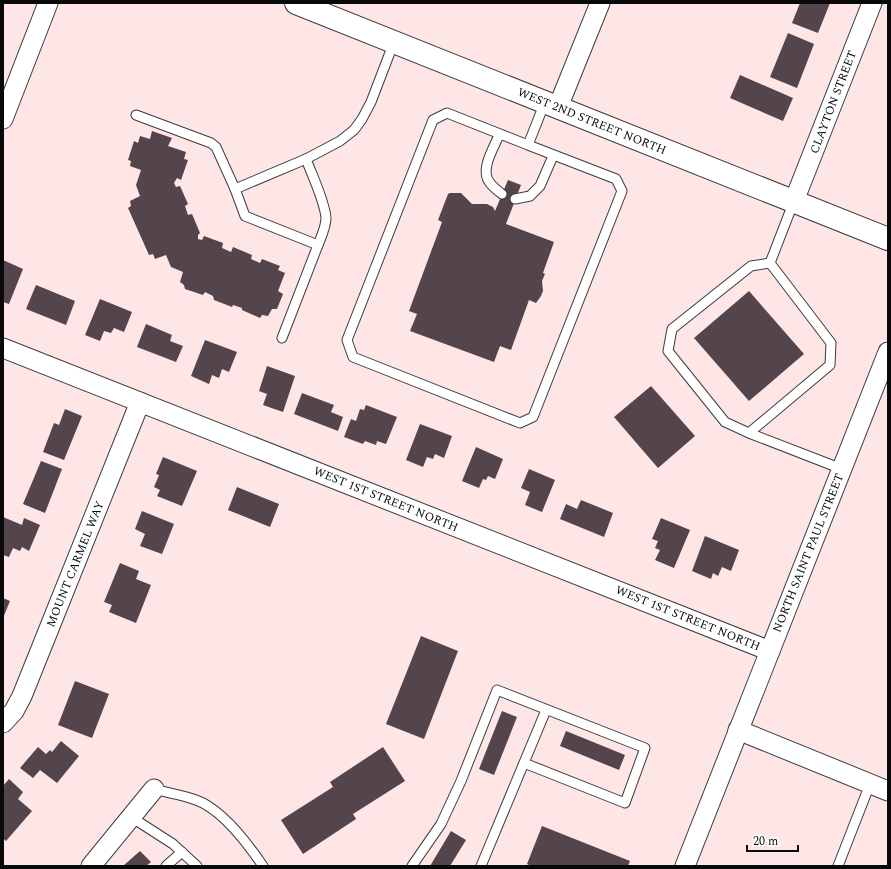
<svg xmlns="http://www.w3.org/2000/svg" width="891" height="869" font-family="Spectral,serif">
  <rect width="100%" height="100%" fill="#ffe6e6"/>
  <g fill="#53454b">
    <polygon points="800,3 830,3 818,33 792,23"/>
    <polygon points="788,33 814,44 797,88 770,77"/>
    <polygon points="740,75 793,98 783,121 730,98"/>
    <polygon points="152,131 172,138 168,146 186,152 184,159 188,160 181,180 177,178 174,183 176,187 180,186 188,204 185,206 188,215 192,214 200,233 198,235 198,239 202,240 204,236 223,243 222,248 231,252 233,247 252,255 251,259 260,263 262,259 280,266 278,270 285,273 278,291 283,294 277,309 272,309 268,316 262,315 260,318 242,310 242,308 233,305 232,307 214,300 213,296 205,292 203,295 185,289 184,285 180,282 183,272 171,267 166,255 155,259 153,254 149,255 128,208 131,206 130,201 140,196 136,185 141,170 130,166 131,161 128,160 134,141 138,143 140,136 150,139"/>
    <polygon points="508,180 521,185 506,224 554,242 543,273 545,274 542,281 543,291 541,296 536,303 529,300 511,350 500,346 494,362 410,331 417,314 409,311 442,222 438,220 448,194 450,193 461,193 472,204 487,204 493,207 495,211"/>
    <polygon points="3,260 23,269 9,304 3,302"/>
    <polygon points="36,285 75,301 66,325 26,309"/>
    <polygon points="749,291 804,354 749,401 694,338"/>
    <polygon points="100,299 132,312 124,332 114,328 111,333 104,331 100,341 85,335"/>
    <polygon points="146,324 172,335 170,341 183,346 176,362 137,347"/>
    <polygon points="205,340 237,352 229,372 222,369 219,378 212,375 209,384 191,376"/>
    <polygon points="267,366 295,376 283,412 263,405 267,394 259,391"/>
    <polygon points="651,386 695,436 658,468 614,417"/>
    <polygon points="302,393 334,405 331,412 343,417 338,431 294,414"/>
    <polygon points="366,405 397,417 386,444 377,441 376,445 365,441 363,444 344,437 351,419 356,421 360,409 364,410"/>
    <polygon points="65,409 82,416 64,460 43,452 54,423 59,425"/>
    <polygon points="420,424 452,436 444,458 435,454 433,459 427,457 423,467 406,460"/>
    <polygon points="476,447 503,459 495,479 488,476 486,480 483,479 479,488 462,481"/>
    <polygon points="163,457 197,471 182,506 157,496 160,490 154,487 159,475 156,474"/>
    <polygon points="41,461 62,469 45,513 23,504"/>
    <polygon points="529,469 555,480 542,512 525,505 530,492 521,488"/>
    <polygon points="237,487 279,504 270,527 228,510"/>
    <polygon points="581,500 613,513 604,537 560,519 566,504 577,509"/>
    <polygon points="142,511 174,524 162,554 140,546 145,534 135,529"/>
    <polygon points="3,517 22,525 24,518 40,525 29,551 22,547 20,551 13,548 9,557 3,555"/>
    <polygon points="661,518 690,530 674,568 655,560 660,550 655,548 658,541 652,539"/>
    <polygon points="705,536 739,550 731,571 722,567 718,576 713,573 711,579 692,571"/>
    <polygon points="120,563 139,571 136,579 151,585 136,623 109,612 112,605 104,602"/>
    <polygon points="3,598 10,601 3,618"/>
    <polygon points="421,636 458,651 424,739 386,724"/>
    <polygon points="75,681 109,694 92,738 58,725"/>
    <polygon points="502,711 517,717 494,775 479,769"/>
    <polygon points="566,731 625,755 619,770 560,746"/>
    <polygon points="61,741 79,756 57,783 40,770 33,778 20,768 38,747 46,754 50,750 52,752"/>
    <polygon points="383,747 405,781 353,814 356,819 303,854 281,820 333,787 330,782"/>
    <polygon points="9,779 23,792 18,799 32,811 6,841 3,838 3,786"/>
    <polygon points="542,826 630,861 628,866 531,866 527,864"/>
    <polygon points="451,831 466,840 450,866 430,866"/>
    <polygon points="140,851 151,862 146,866 123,866"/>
  </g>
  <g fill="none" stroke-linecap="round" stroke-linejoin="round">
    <defs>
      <g id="service">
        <polyline points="136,115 211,143 216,147 235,189"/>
        <path d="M 499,135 C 494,148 479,170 490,183 C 493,187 498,191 502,194"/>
        <polyline points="528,145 447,113 433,120 347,340 353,357 520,423 533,417 622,191 616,179 528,145 545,102"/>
        <path d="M 306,159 C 312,175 325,202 326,218 C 326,227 321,237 318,245"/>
        <polyline points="515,199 530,196 540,186 553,156"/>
        <polyline points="770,263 751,266 672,329 668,351 725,422 749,433 830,365 831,343 770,263 794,201"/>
        <polyline points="282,338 318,245 245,216 235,189 306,159 340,141 354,130 362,119 371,102 394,42"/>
        <polyline points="749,433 842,469"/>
        <path d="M 154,789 C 168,793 183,795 196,800 C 222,809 248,844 263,866"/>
        <polyline points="131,817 173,844 197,866"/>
        <polyline points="166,866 182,852"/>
        <polyline points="412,866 441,824 461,781 497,690 645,748 625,803 524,763"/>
        <polyline points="481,866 546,710"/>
        <polyline points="838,866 870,784"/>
      </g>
      <g id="minor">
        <polyline points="558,107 600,3"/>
        <polyline points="3,119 48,3"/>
        <polyline points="794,201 872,3"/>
        <polyline points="3,348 770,651"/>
        <polyline points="3,723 14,711 22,696 140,402"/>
        <polyline points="738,730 888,791"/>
        <polyline points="91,866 154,789"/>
        <polyline points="685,866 888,352"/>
      </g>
      <polyline id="tertiary" points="296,3 888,239"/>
    </defs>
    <use href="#service" stroke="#3c3c3c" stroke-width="11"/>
    <use href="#minor" stroke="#3c3c3c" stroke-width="21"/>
    <use href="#tertiary" stroke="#3c3c3c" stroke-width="24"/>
    <use href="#service" stroke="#fff" stroke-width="9"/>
    <use href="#minor" stroke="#fff" stroke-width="19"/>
    <use href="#tertiary" stroke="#fff" stroke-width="22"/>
  </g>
  <g text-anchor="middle" stroke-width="4" stroke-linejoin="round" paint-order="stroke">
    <g font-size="12" fill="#090909" stroke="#fff">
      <text transform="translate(833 102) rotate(-69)" y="4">CLAYTON STREET</text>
      <text transform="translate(592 121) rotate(22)" y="4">WEST 2ND STREET NORTH</text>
      <text transform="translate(386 499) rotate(22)" y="4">WEST 1ST STREET NORTH</text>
      <text transform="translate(808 553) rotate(-68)" y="4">NORTH SAINT PAUL STREET</text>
      <text transform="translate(75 564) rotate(-68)" y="4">MOUNT CARMEL WAY</text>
      <text transform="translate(688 618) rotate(22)" y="4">WEST 1ST STREET NORTH</text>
    </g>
  </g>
  <rect width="891" height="869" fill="none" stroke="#090909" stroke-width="8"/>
  <path d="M747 845v6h51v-6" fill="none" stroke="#090909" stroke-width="2"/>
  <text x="753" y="845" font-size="12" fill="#090909" stroke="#ffffff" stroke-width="3" paint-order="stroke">20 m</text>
</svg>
